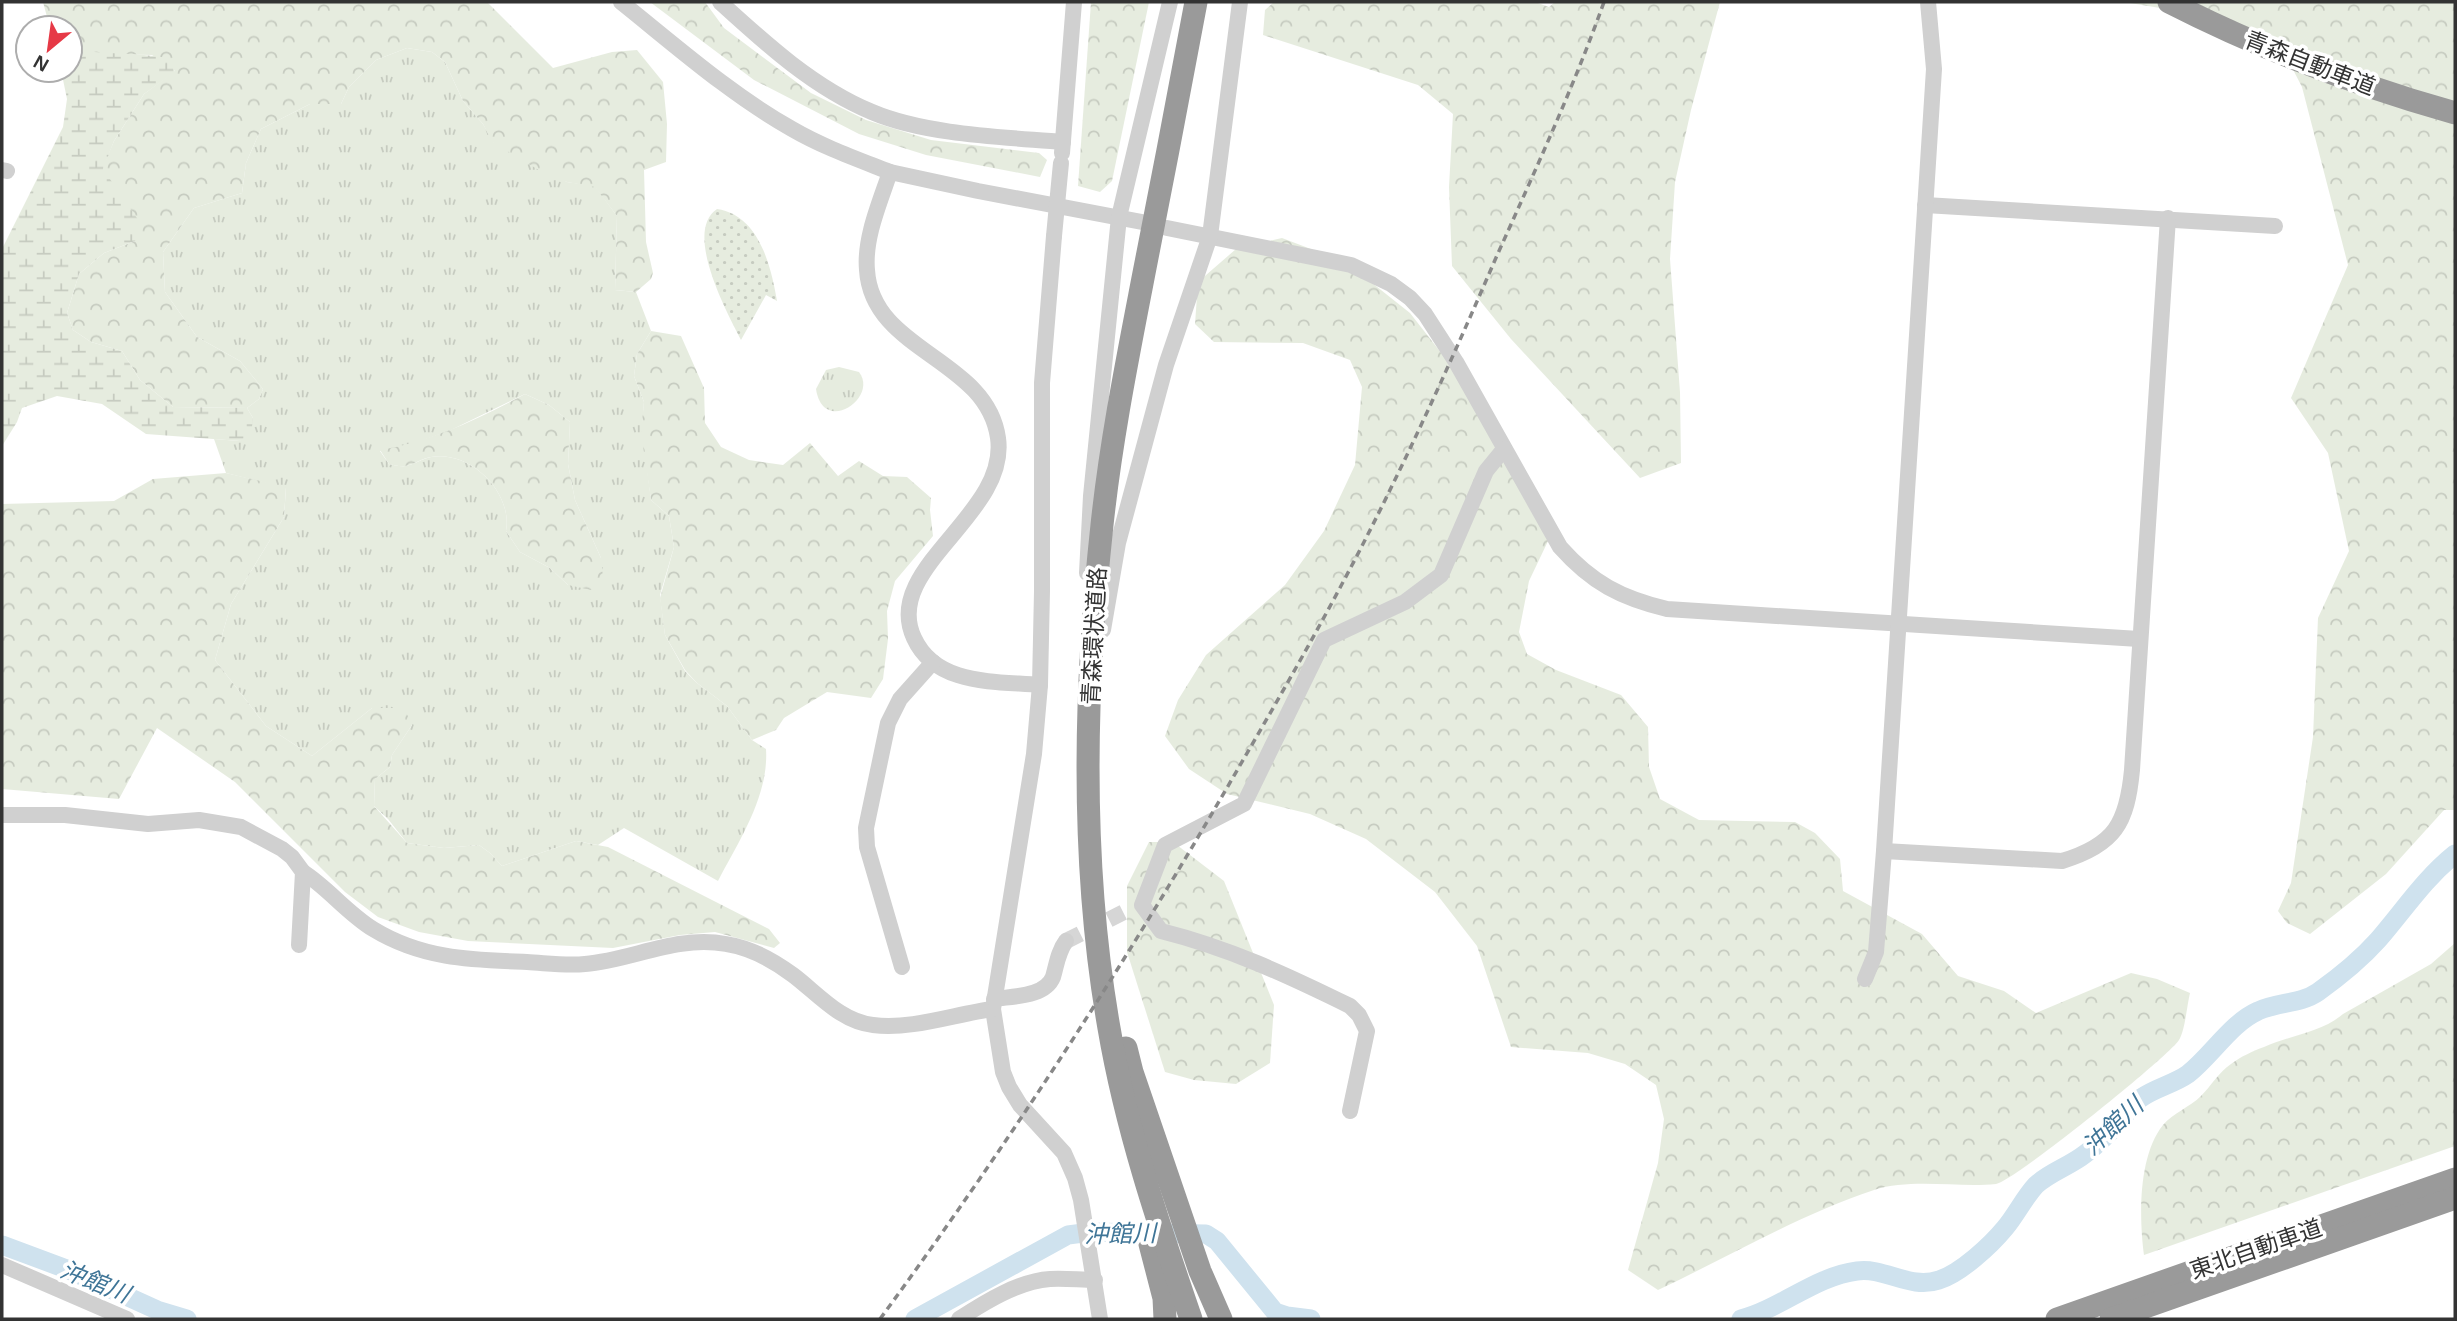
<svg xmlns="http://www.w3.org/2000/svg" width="2457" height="1321" font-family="Arial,'Noto Sans JP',sans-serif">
  <defs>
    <pattern id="grass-tufts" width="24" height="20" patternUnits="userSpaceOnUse" patternTransform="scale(1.75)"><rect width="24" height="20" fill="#e6ecdf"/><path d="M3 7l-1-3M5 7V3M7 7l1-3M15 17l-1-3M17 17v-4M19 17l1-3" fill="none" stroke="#c6cbc0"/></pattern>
    <pattern id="forest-crowns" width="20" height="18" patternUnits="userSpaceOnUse" patternTransform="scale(1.75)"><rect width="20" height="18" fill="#e6ecdf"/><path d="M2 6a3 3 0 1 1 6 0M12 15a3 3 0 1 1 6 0" fill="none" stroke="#c6cbc0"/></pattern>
    <pattern id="wetland-marsh" width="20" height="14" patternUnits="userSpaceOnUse" patternTransform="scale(1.75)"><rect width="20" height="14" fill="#e6ecdf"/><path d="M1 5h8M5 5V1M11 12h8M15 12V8" fill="none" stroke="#c6cbc0"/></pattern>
    <pattern id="garden-dots" width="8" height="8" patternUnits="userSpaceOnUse" patternTransform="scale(1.75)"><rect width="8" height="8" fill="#e6ecdf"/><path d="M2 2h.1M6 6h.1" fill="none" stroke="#c6cbc0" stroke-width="1.8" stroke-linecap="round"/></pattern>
  </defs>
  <rect width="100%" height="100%" fill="#fff"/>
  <g fill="url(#grass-tufts)" fill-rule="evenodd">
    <path d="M 407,48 L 432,52 L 445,62 L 463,101 L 483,124 L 493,142 L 567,182 L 595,186 L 617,216 L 615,290 L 636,292 L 651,331 L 637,354 L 634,376 L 644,402 L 642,429 L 651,500 L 669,516 L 674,547 L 660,595 L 665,635 L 685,671 L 697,683 L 727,706 L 752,740 L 766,749 C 769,796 739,841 718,881 L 624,828 L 598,845 L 576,841 L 502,866 L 490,853 L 479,845 L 444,848 L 407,843 L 388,819 L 374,806 L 375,779 L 390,767 L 392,755 L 412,725 L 372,708 L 312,756 L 266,726 L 215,660 L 231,604 L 284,517 L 286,488 L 226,473 L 214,439 L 240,441 L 253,418 L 247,408 L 259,399 L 263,389 L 240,361 L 197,337 L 165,292 L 163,252 L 194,208 L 242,193 L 246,163 L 261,129 L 310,104 L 341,104 L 349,87 L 376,60 ZM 525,394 L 549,405 L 570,422 L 568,464 L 575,500 L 601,558 L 568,585 L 550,568 L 520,552 L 506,531 C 513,492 470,450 431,457 C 423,458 414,465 405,466 C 401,467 394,465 389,464 L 380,451 L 409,445 L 449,431 Z"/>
    <path d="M 839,367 L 859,372 C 879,398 823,436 816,389 L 826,370 Z"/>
  </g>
  <g fill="url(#forest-crowns)">
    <polygon points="43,2 487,2 553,68 612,52 637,50 663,82 667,124 666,162 644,170 646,242 653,273 651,279 636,292 615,290 617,216 595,187 567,182 547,175 492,142 483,124 463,101 445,62 432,52 407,48 376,60 349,87 341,104 310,104 261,129 246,163 242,193 194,208 163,252 165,292 197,337 240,361 263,389 259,399 247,408 173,407 140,380 122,351 91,342 73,330 67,313 79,274 104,253 135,241 102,169 114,141 144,94 175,71 152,55 95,54 70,49 70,28 50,28"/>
    <polygon points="650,2 705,2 724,28 811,93 866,120 931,140 1039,153 1047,160 1040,177 926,155 859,134 754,80"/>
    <polygon points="1091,2 1149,2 1112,181 1100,192 1078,186"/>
    <polygon points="1274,2 1535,2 1549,7 1555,2 1720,2 1691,110 1675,182 1670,259 1680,392 1681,463 1640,478 1511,339 1452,266 1449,187 1453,114 1418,85 1263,35 1265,10"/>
    <polygon points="2124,2 2455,2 2455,810 2444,810 2386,874 2310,934 2287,923 2278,911 2291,883 2313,737 2318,618 2349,551 2328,453 2291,398 2348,265 2302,87 2285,54 2166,9"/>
    <path d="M 1282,238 L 1324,254 L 1357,271 L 1410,313 L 1474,395 L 1549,539 L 1529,581 L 1519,632 L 1527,654 L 1556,670 L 1621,695 L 1648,727 L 1649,767 L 1660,799 L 1699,820 L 1795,822 L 1815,833 L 1840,859 L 1843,891 L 1922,934 L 1958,976 L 2004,991 L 2036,1013 L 2131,973 L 2157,979 L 2190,993 C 2187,1005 2185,1031 2179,1040 C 2167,1058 2013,1182 1996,1184 C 1959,1188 1911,1178 1874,1190 C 1799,1215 1730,1256 1658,1290 L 1628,1270 L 1658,1163 L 1664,1119 L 1656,1085 L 1625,1064 L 1588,1053 L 1511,1047 L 1477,946 L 1435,892 L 1366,839 L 1310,814 L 1227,794 L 1189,769 L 1165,736 L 1178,700 L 1206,655 L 1285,585 L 1324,531 L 1355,465 L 1362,387 L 1350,360 L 1303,343 L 1214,342 L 1195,324 L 1198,282 L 1236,249 Z"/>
    <polygon points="651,331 681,336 704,388 705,423 721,447 749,460 783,465 810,443 838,476 859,461 883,476 907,477 931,498 930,510 933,536 895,581 887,611 888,639 883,679 871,698 827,692 784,718 776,730 752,740 727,706 697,683 685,670 665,635 660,598 674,547 669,516 651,500 641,432 644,402 634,376 637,354"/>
    <path d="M 525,394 L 549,405 L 570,422 L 568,464 L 575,500 L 601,558 L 604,587 L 591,590 L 568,585 L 550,568 L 520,552 L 506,531 C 513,492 470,450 431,457 C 422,458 414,465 405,466 C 400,467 394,465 389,464 L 380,450 C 432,441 478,419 525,394 Z"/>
    <polygon points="226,473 286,487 284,517 231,604 215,660 266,726 312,756 372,708 404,708 412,725 392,755 390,767 375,779 374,806 407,843 444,848 479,845 490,853 502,866 576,841 608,847 769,929 780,943 774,948 715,932 680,935 613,948 468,941 419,932 378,917 345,892 235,782 157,728 119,799 2,789 2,504 114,501 153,479"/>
    <polygon points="1149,842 1173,842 1224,881 1274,1005 1270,1063 1236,1084 1194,1080 1165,1072 1127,952 1127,886"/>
    <path d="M 2455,943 L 2455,1146 L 2144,1255 C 2139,1218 2138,1156 2163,1125 C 2173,1113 2190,1107 2201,1096 C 2211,1086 2219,1072 2231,1064 C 2240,1057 2253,1051 2264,1047 C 2290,1035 2321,1033 2343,1014 L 2431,964 Z"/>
  </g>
  <path fill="url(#wetland-marsh)" d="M 70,49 C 103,55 136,52 168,58 L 175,72 L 144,94 L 114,141 L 103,169 L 141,224 L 135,241 L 104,253 L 79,274 L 67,313 L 73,330 L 91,342 L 122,351 L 140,380 L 173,407 L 247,408 L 253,418 L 251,435 L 240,441 L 146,434 L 102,404 L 57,396 L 22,408 L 17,422 L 2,446 L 2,249 L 63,127 L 67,99 L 61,70 L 70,70 Z"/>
  <path fill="url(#garden-dots)" d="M 717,209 C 759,215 771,266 777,301 L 766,295 L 741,340 C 727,312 683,232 717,209 Z"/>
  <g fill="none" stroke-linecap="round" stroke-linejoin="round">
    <g stroke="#cfe2ee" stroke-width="19">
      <polyline points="2,1245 69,1270 157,1310 187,1319"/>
      <polyline points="915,1319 1068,1235 1091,1232 1206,1234 1217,1241 1275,1312 1287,1316 1311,1319"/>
      <path d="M 1741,1319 C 1780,1309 1816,1276 1857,1271 C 1885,1267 1910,1290 1939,1280 C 1961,1273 1991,1245 2005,1228 C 2016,1215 2024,1198 2036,1185 C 2050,1172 2070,1166 2085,1154 C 2096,1146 2107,1135 2116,1126 C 2125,1116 2130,1106 2141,1098 C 2155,1088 2174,1084 2188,1074 C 2212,1055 2231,1023 2258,1011 C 2277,1002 2301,1004 2318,992 C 2339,977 2361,959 2378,940 C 2404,910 2424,879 2455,854"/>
    </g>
    <polyline stroke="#d6d6d6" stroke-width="16" stroke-dasharray="16 8" stroke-linecap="butt" points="1066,941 1128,910"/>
    <g stroke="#d0d0d0" stroke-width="16">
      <path d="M 621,2 C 676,46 730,94 792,129 C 823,147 857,159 890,172 C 880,202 864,238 867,270 C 872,352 987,358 998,438 C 1009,515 881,568 914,638 C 936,686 995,681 1040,685"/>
      <path d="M 720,2 C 766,44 814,88 872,112 C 926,135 1004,137 1063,142"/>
      <polyline points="1062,153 1074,2"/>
      <polyline points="2,170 7,171"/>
      <polyline points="890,172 978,191 1142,222"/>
      <polyline points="1925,205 2275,226"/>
      <path d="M 1167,228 L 1351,265 L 1391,284 L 1410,298 L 1425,314 L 1456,362 L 1560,547 C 1592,583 1621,598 1667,609 L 2139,639"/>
      <polyline points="1054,236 1042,383 1042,591 1040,685 1034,754 993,1009 1003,1072 1009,1087 1020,1105 1064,1153 1075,1178 1081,1200 1100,1319"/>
      <polyline points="1087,573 1091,496 1119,217 1170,2"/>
      <polyline points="1103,630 1118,543 1166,365 1210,236 1240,2"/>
      <polyline points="2,815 65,815 148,824 199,820 241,827 282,849 292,857 303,872 299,945"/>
      <path d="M 1884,851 L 2062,861 C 2115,845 2127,823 2132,770 L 2168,218"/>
      <path d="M 303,872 C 328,888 347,913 373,929 C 422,959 471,960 527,962 C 546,963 566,966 585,964 C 633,960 676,935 726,944 C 751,948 773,960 793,975 C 817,993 841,1022 873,1025 C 912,1030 955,1014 993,1009"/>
      <polyline points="902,967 867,847 866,828 888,723 900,699 933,662"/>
      <polyline points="1865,979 1876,952 1884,851 1934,69 1928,2"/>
      <path d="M 994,999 C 1013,996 1045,997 1053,977 C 1057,963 1058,952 1066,941"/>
      <path d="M 1350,1111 L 1367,1031 L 1359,1015 L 1350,1006 C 1287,975 1229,948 1161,931 L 1142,905 L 1165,845 L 1244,804 L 1324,640 L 1405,602 L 1441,575 L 1486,471 L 1504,449"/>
      <polyline points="2,1265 127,1319"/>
      <path d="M 959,1319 C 985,1302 1019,1281 1050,1279 C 1065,1278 1080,1280 1095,1280"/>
    </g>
    <g stroke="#9a9a9a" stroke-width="23">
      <path d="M 2169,2 C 2261,49 2356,85 2455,113"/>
      <polyline points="1126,1048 1132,1072 1200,1271 1221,1319"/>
      <polyline points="1150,1244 1164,1298 1165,1319"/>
      <path d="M 1191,1319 C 1158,1223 1126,1128 1109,1028 C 1080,863 1084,691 1102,525 C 1111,440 1128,356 1144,273 C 1162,183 1179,92 1196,2"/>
      <polyline points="2057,1319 2455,1179"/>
      <polyline points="2111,1319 2455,1198"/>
    </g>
    <path stroke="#888" stroke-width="3.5" stroke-dasharray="7 5" stroke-linecap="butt" d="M 880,1319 C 1010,1142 1129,958 1239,767 C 1282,693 1325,618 1364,542 C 1411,450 1454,355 1495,260 C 1533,175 1573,89 1604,2"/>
    <polyline stroke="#d0d0d0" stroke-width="16" points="1054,236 1061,163"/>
  </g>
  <g text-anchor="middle" stroke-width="7" stroke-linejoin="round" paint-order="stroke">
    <g font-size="23" fill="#333" stroke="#fff">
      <text transform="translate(2310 63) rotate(21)" y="8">青森自動車道</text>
      <text transform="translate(1094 636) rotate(-87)" y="8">青森環状道路</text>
      <text transform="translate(2256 1249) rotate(-19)" y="8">東北自動車道</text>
    </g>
    <g font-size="24" font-style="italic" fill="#3f7597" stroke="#fff">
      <text transform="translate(2113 1126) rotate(-43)" y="8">沖館川</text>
      <text transform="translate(1120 1234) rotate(-1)" y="8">沖館川</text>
      <text transform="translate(95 1282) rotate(22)" y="8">沖館川</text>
    </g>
  </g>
  <rect width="2457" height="1321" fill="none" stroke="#333333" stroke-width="7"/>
  <g transform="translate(49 49) rotate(209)"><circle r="33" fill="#ffffff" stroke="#adadad" stroke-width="2"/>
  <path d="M0-5L12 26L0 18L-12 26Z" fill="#e63946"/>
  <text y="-10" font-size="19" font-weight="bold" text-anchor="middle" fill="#333333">N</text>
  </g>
</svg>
